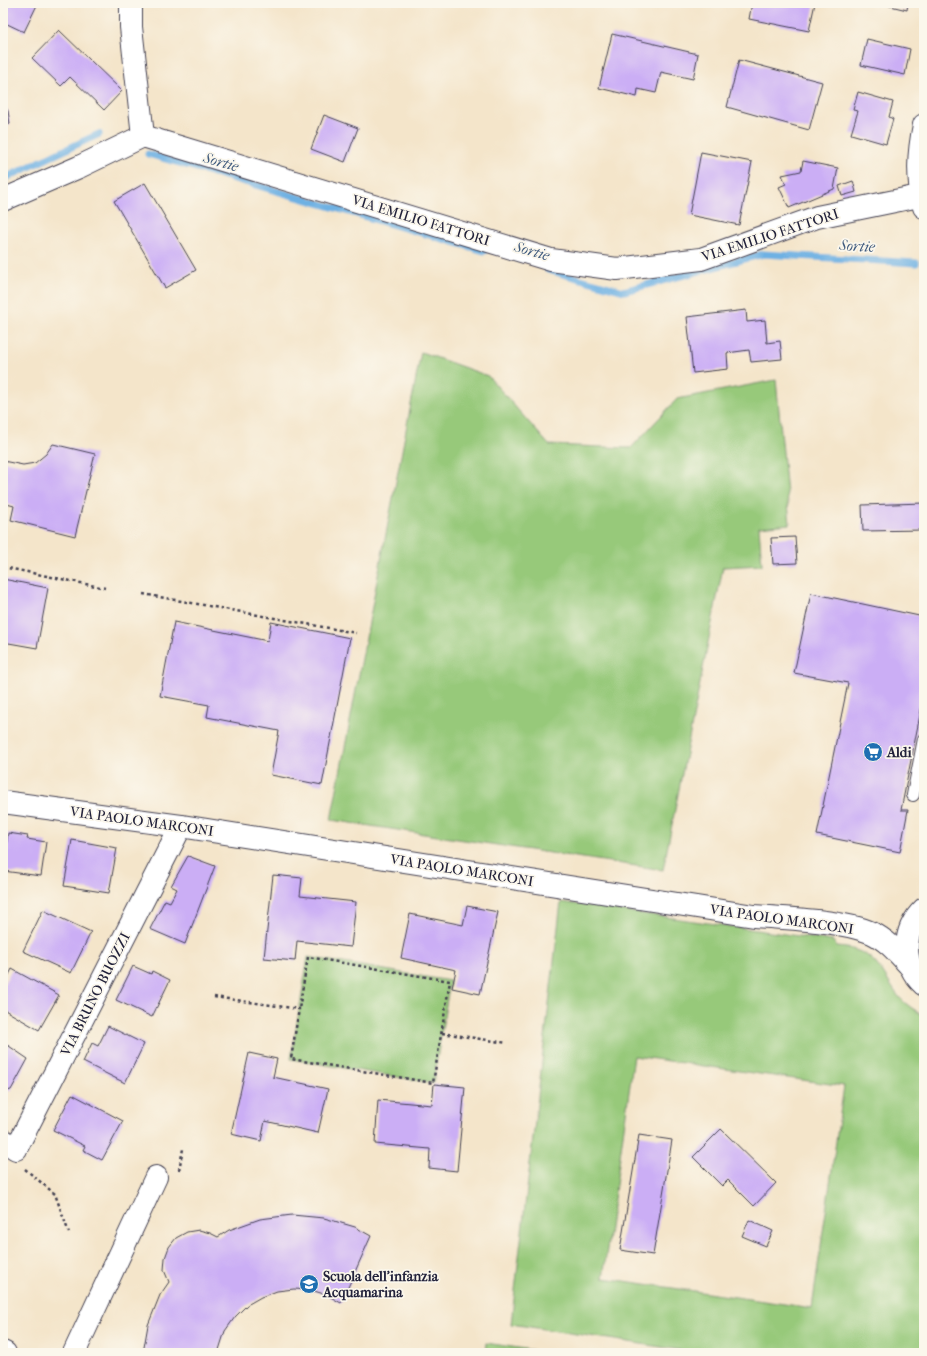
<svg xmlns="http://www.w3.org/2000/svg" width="927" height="1356" font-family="'IM FELL French Canon',serif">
  <rect width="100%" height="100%" fill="#fbf7ec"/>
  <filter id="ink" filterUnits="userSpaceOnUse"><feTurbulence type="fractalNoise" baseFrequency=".025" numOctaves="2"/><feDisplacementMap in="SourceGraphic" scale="8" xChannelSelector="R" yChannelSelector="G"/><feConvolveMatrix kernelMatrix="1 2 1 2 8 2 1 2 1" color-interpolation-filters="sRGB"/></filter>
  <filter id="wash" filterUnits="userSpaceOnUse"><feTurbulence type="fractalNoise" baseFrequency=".012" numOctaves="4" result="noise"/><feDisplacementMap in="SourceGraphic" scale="16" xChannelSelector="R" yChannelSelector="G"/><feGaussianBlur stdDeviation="0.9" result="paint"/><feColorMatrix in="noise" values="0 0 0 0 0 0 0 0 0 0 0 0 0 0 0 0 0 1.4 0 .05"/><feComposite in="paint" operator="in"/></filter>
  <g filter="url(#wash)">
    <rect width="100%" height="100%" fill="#f4e5ca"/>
    <g fill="#97c97a" stroke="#5c765a" fill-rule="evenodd">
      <polygon points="421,352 488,376 549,445 631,448 677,399 776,380 790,524 759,527 762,565 723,567 663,870 331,820"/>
      <path d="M 561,902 L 833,941 L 837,947 C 877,949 879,971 899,997 C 906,1005 915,1010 924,1016 L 924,1353 L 700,1353 L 511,1324 ZM 634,1056 L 844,1086 L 812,1308 L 603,1278 Z"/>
      <polygon points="308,957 450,981 433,1083 291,1059"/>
      <polygon points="486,1343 551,1353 485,1353"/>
    </g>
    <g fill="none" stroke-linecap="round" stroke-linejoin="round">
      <g stroke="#6eb1e3" stroke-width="7">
        <polyline points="148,154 484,251"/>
        <polyline points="3,179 99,134"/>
        <polyline points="548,270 624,291 763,254 916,263"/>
      </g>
    </g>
    <g id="blocks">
      <g fill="#cbaef5">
        <polygon points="3,3 38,3 24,32 3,22"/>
        <polygon points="752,3 815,3 809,31 749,19"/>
        <polygon points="878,3 908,3 907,10"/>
        <polygon points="59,30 122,91 104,110 70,77 61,86 32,58"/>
        <polygon points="612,34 698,54 693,79 661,72 656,93 638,89 637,97 599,88"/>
        <polygon points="867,39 910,49 905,75 861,65"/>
        <polygon points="739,60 822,82 809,130 727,107"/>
        <polygon points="858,92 893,102 889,117 893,119 886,144 851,134 858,111 853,110"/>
        <polygon points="3,102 8,111 10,124 3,127"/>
        <polygon points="324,115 358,128 345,162 311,149"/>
        <polygon points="701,152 752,162 739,225 689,215"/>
        <polygon points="803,161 838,168 834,189 789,208 779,187 786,184 782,175 801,171"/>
        <polygon points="853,181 856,192 842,196 839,186"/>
        <polygon points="145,183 196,270 165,288 114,201"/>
        <polygon points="746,310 747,322 765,320 767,343 780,341 782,359 751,362 749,350 727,353 728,369 693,373 687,317"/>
        <polygon points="53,444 95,454 75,536 11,520 14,506 3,503 3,461 23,465 35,463 46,454"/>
        <polygon points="924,503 924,530 863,531 862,505"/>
        <polygon points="795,537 797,563 773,564 771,538"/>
        <polygon points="3,579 48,588 37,648 3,642"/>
        <polygon points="811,593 924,617 924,695 901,810 908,810 900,852 817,835 848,683 794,673"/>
        <polygon points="174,622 268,641 271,622 350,638 322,785 271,775 279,731 207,717 209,705 160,696"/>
        <polygon points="8,833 28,836 27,839 46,842 41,876 3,871"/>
        <polygon points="72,840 117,848 109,893 64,886"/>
        <polygon points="188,856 215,866 185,944 150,929 165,900 170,902 177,889 171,886"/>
        <polygon points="273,875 302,878 300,896 356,902 351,947 297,941 295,961 264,958"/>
        <polygon points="467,906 498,912 480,994 452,988 456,970 401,958 410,914 463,925"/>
        <polygon points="43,910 91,932 71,973 23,951"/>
        <polygon points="133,966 151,974 152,971 170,980 152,1017 116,1000"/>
        <polygon points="12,969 59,995 39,1030 3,1009 3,986"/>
        <polygon points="108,1026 144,1044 125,1083 83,1062 92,1043 98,1046"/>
        <polygon points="3,1042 28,1059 11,1090 3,1092"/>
        <polygon points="249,1053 277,1059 273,1077 328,1089 318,1133 265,1121 261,1141 231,1134"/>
        <polygon points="434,1084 465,1087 457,1171 429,1168 430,1149 375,1144 378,1100 432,1105"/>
        <polygon points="72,1094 123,1121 102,1160 83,1150 85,1146 53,1130"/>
        <polygon points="721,1129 776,1183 754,1206 728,1180 722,1186 693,1157"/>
        <polygon points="639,1135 672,1140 653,1255 620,1250"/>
        <polygon points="292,1215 324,1218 355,1227 371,1236 341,1303 327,1295 311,1290 294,1289 277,1291 261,1297 247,1305 235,1317 225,1331 218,1353 143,1353 148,1325 160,1295 169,1282 164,1270 165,1258 169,1247 176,1238 187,1232 199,1230 210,1233 218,1237 229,1230 260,1219"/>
        <polygon points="749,1220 773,1231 766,1246 742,1236"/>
      </g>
    </g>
  </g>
  <g filter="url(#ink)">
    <use href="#blocks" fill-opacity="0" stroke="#423f50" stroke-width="1"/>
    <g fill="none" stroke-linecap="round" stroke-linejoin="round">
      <defs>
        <polyline id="service" points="913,795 924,739"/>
        <g id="minor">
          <polyline points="131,3 131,27 143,136"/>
          <path d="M 924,125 C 918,154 917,178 924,207"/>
          <polyline points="3,200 79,167 143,136 551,260 617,269 701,259 817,217 924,195"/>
          <polyline points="3,1140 16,1149 181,826"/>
          <polyline points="3,1352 5,1353"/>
          <polyline points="74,1353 156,1177"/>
        </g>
        <g id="tertiary">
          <path d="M 3,802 L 181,826 L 754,916 C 785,918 845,921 872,933 C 887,940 898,953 909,965"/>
          <path d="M 924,909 C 902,930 901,964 924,985"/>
        </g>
      </defs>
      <use href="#service" stroke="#423f50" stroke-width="14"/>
      <use href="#minor" stroke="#423f50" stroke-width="24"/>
      <use href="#tertiary" stroke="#423f50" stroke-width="24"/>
      <g stroke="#423f50" stroke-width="2.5" stroke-dasharray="3 3" stroke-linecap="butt">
        <polyline points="3,567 105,588"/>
        <polyline points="143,594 356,633"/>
        <polyline points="214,997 299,1009 291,1059 433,1083 450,981 308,957 299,1009"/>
        <polyline points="442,1033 507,1043"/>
        <polyline points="25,1169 55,1194 69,1233"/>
        <polyline points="179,1170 183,1149"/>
      </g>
      <use href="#service" stroke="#fff" stroke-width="12"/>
      <use href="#minor" stroke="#fff" stroke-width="22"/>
      <use href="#tertiary" stroke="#fff" stroke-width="22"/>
    </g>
  </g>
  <defs>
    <symbol id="supermarket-disc" viewBox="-11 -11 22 22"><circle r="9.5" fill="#1f6fb2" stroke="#fbf7ec"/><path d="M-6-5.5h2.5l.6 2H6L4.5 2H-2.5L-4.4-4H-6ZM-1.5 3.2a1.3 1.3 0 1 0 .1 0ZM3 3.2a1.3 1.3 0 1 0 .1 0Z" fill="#fff"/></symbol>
    <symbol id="school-disc" viewBox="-11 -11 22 22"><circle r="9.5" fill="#1f6fb2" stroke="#fbf7ec"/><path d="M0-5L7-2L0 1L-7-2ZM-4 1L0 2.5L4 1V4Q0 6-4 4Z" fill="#fff"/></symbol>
  </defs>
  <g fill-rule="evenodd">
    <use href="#supermarket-disc" x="862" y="741" width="22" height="22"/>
    <use href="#school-disc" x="298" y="1273" width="22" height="22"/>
  </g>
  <g text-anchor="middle" stroke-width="3.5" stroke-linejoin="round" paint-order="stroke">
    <g font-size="14" fill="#22223b" stroke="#fbf7ec">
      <text transform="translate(421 220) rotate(17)" y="5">VIA EMILIO FATTORI</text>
      <text transform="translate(770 235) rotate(-18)" y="5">VIA EMILIO FATTORI</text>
      <text transform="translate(142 821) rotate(8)" y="5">VIA PAOLO MARCONI</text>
      <text transform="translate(462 870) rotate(9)" y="5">VIA PAOLO MARCONI</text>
      <text transform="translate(782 919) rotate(8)" y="5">VIA PAOLO MARCONI</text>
      <text transform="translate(95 994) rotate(-63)" y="5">VIA BRUNO BUOZZI</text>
    </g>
    <g font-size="14" font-weight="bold" fill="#22223b" stroke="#fbf7ec" text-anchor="start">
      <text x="887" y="757">Aldi</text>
      <text x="323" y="1281">Scuola dell'infanzia<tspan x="323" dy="16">Acquamarina</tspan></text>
    </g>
    <g font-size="15" font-style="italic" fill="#405b7e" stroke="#fbf7ec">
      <text transform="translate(221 162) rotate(16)" y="5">Sortie</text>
      <text transform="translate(857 246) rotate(3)" y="5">Sortie</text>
      <text transform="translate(532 251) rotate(16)" y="5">Sortie</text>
    </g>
  </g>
  <rect width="927" height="1356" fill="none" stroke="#fbf7ec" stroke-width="16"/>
</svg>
